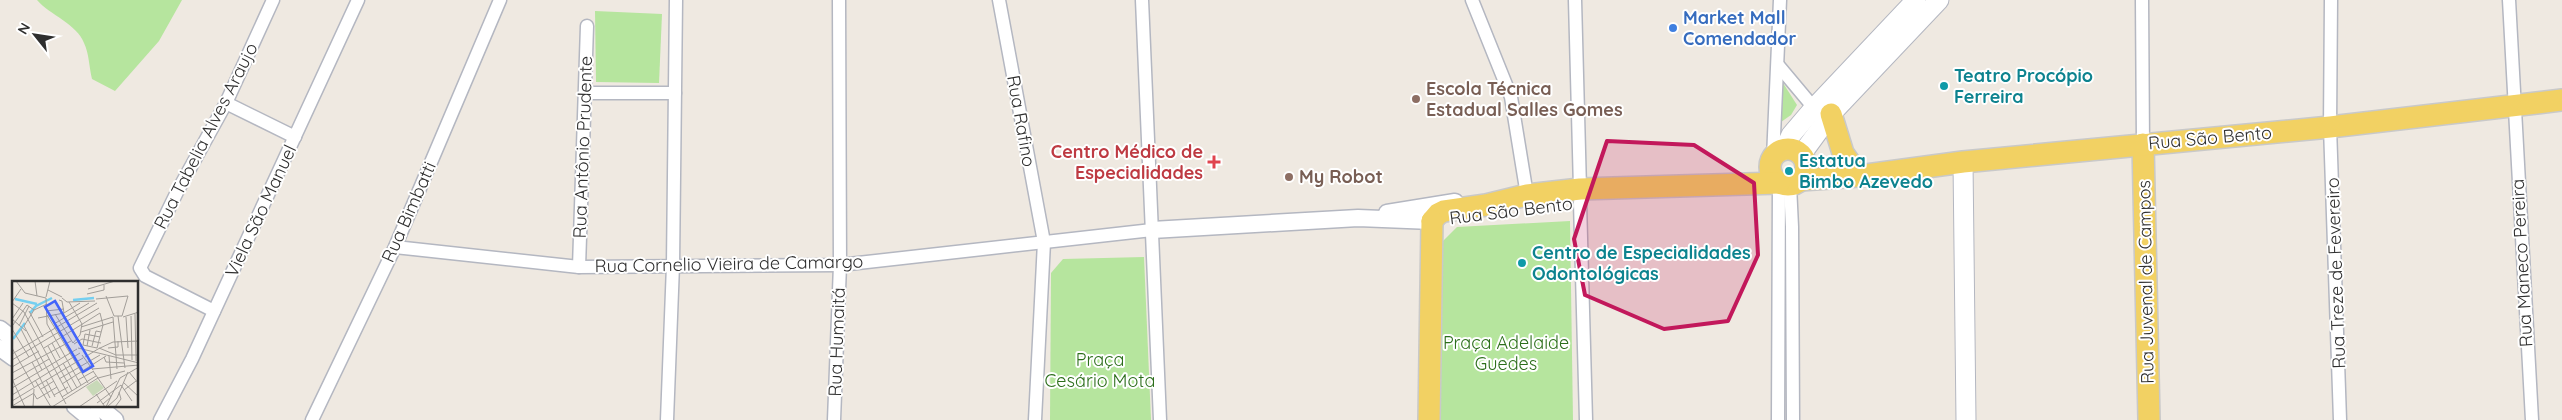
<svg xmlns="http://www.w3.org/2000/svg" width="2562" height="420" font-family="Quicksand,sans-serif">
  <rect width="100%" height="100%" fill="#efe9e1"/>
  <g fill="#b6e59e">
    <path d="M 37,0 L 182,0 L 159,41 L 115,91 L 92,79 C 89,67 89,53 84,43 C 77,24 50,15 37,0 Z"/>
    <polygon points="595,11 662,14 659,83 596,82"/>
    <polygon points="1783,83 1797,105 1791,115 1781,122 1780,84"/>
    <polygon points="1570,221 1573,420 1438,420 1443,241 1457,227"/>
    <polygon points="1144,257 1151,420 1050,420 1051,273 1063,259"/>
  </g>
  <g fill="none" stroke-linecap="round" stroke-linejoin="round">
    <defs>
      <g id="minor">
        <polyline points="999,0 1044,242 1035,420"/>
        <polyline points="1142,0 1160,420"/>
        <polyline points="1472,0 1511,97 1527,195"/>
        <polyline points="1575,0 1580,189"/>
        <polyline points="2142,0 2143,144"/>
        <polyline points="2331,0 2330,127 2340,420"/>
        <polyline points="2509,0 2532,420"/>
        <polyline points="1778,65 1814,108 1820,110"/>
        <polyline points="585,93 675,93"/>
        <polyline points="226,103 295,137"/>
        <polyline points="1773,158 1780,0"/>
        <polyline points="1790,185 1792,227 1793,420"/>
        <polyline points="1580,202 1586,420"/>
        <polyline points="395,247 579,267 840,265 1152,230"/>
        <polyline points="579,267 587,26"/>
        <polyline points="214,311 145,276 140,268 177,192 226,103 273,0"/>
        <polyline points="160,420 192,359 358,0"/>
        <polyline points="312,420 395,247 500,0"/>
        <polyline points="667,420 673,265 676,0"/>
        <polyline points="834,420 840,265 839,0"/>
        <polyline points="1778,420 1779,183"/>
      </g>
      <g id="tertiary">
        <polyline points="1387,213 1455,202"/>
        <polyline points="1152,230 1358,218 1432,221"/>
        <polyline points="0,329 14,340"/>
        <polyline points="0,348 14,358"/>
        <polyline points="75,406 92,420"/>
        <polyline points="98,406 115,420"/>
      </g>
      <g id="secondary">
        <polyline points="1784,150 1791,135 1814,108 1916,0"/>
        <polyline points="1801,155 1831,114 1939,0"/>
        <polyline points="1963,162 1966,420"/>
      </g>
      <g id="primary">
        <polyline points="1831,114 1843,153 1859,176"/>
        <polyline points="2143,144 2149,420"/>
        <circle cx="1788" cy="167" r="18"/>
        <polyline points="1801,180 1859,176 1963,162 2330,127 2562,100"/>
        <polyline points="1432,221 1438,214 1444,211 1486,205 1527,195 1580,189 1779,183"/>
        <polyline points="1429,420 1432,221"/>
      </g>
    </defs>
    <use href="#minor" stroke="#b4b7c1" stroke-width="15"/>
    <use href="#tertiary" stroke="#b4b7c1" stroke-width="19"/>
    <use href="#secondary" stroke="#b4b7c1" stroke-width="21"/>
    <use href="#primary" stroke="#c9c9c9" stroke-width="24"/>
    <use href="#minor" stroke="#fff" stroke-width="12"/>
    <use href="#tertiary" stroke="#fff" stroke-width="16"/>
    <use href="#secondary" stroke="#fff" stroke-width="19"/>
    <use href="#primary" stroke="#f2d163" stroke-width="21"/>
  </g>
  <path fill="#c2185b" fill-opacity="0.2" stroke="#c2185b" stroke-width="4" stroke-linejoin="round" d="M 1607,141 L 1694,145 L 1754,183 L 1758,255 L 1728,321 L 1664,329 L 1585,295 L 1574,239 Z"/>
  <circle fill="#3f7fe0" stroke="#fff" stroke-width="2" cx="1673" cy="28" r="5"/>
  <g fill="#0f9aa8" stroke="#fff" stroke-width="2">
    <circle cx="1944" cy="86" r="5"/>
    <circle cx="1789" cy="171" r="5"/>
    <circle cx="1522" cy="263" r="5"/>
  </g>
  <g fill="#8d6e63" stroke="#fff" stroke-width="2">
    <circle cx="1416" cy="99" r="5"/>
    <circle cx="1289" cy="177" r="5"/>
  </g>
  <path fill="#e0444e" stroke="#fff" stroke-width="2" d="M1211.5 154.5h5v5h5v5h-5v5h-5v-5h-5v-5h5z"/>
  <g text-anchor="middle" stroke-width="4" stroke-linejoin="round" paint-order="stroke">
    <g font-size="18" font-weight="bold" fill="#366cbe" stroke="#fff" text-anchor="start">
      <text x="1683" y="24">Market Mall<tspan x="1683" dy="21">Comendador</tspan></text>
    </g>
    <g font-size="18" font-weight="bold" fill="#0d838f" stroke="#fff" text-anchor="start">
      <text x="1954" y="82">Teatro Procópio<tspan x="1954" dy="21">Ferreira</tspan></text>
      <text x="1799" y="167">Estatua<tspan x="1799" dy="21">Bimbo Azevedo</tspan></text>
      <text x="1532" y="259">Centro de Especialidades<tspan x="1532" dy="21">Odontológicas</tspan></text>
    </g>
    <g font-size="18" font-weight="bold" fill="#785e54" stroke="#fff" text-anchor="start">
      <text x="1426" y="95">Escola Técnica<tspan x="1426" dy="21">Estadual Salles Gomes</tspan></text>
      <text x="1299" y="183">My Robot</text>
    </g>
    <g font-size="18" fill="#2e2e2e" stroke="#fff">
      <text transform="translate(1021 121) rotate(80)" y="6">Rua Rafino</text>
      <text transform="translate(206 136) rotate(-63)" y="6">Rua Tabelia Alves Araujo</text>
      <text transform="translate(2210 138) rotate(-5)" y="6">Rua São Bento</text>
      <text transform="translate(583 147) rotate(-88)" y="6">Rua Antônio Prudente</text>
      <text transform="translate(261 211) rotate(-65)" y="6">Viela São Manuel</text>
      <text transform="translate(1511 211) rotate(-7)" y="6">Rua São Bento</text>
      <text transform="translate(409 212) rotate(-66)" y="6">Rua Bimbatti</text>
      <text transform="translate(2522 263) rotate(-93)" y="6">Rua Maneco Pereira</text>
      <text transform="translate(729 264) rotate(-1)" y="6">Rua Cornelio Vieira de Camargo</text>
      <text transform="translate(2336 273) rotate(-92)" y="6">Rua Treze de Fevereiro</text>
      <text transform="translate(2146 282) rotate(-91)" y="6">Rua Juvenal de Campos</text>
      <text transform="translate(837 342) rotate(-88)" y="6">Rua Humaitá</text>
    </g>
    <g font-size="18" font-weight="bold" fill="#be3a42" stroke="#fff" text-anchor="end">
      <text x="1203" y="158">Centro Médico de<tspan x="1203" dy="21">Especialidades</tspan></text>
    </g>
    <g font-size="18" fill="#2c6e1b" stroke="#fff">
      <text x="1506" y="349">Praça Adelaide<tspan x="1506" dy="21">Guedes</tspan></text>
      <text x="1100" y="366">Praça<tspan x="1100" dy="21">Cesário Mota</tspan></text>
    </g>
  </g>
  <g transform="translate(12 281)">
    <rect width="126" height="126" fill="#efe9e1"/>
    <path d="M 85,99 L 92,107 L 81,115 L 74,106 Z" fill="#c8d9b8"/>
    <path fill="none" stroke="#75cff0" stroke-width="2.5" d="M 3,18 L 25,23M 61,19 L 82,17M 18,32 L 24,25 L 40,17M 1,58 L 13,42"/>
    <path fill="none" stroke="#a29e99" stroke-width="1" d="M 4,0 L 13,12 L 34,17M 23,0 L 25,15M 76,8 L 103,0M 36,9 L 50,16M 75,13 L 92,9 L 92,4M 94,15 L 102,35 L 110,35M 34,16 L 38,0M 34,17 L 35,43 L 69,104M 50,17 L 55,21 L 83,20M 84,18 L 116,15M 47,19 L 50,20 L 52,32M 0,21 L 9,8M 0,22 L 12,31 L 56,113M 35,23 L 22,29 L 12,45 L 54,123M 17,30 L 31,56M 34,30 L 52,28M 43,33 L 61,62 L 68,54 L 70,43 L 57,21M 123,33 L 124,80M 35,34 L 76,102M 106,35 L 113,87M 110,35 L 116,15M 119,35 L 120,79M 101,36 L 105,88M 111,36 L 127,31M 114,36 L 116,67M 26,37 L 52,32 L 68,22M 0,38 L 14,50M 0,38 L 11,22M 42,43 L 77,22M 1,44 L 15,24 L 22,29M 7,45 L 17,25M 69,46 L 101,36M 0,48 L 17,76M 9,48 L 30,89M 69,51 L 101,41M 73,53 L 71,64 L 85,67M 73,53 L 88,56M 40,62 L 48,77M 62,63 L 70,58 L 89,62M 36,65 L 60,110M 75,65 L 78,49M 80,65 L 84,50 L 89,51M 0,67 L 22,106M 32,67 L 88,32M 66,67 L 127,82M 85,67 L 91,44 L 88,32M 87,67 L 104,74 L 127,74M 96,67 L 106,66 L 106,60M 86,68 L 101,61 L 127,60M 0,73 L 85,22M 70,74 L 81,89M 97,75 L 99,98M 73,76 L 86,68M 92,76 L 94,81 L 112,82M 0,79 L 87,27M 20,81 L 38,117M 51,82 L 65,107M 0,86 L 27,70M 80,88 L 127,84M 81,90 L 99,116 L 91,123M 117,91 L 127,103M 0,92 L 59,60M 47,98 L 88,74M 23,99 L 39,126M 34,99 L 43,116M 66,99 L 82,90M 0,100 L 37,78M 1,100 L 13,126M 111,101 L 127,116M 50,103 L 94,75M 0,107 L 65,68M 29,108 L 42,100M 112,109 L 124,100M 22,113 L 25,118 L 45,106M 84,113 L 93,126M 0,114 L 68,72M 42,114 L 56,106M 50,116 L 84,95M 0,120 L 71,77M 85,122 L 109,104 L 120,120M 0,125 L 22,112M 21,126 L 22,108M 40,126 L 86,97 L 113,90M 67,126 L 105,100M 94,126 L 108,97 L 127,86M 95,126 L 105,117 L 116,91M 103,126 L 109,118 L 107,111"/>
    <path fill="#4264fb" fill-opacity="0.15" stroke="#4264fb" stroke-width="2.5" d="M 43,20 L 81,85 L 71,91 L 33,26 Z"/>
    <rect width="126" height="126" fill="none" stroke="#2e2e2e" stroke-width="2.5"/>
  </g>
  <g transform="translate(35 35) rotate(300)" stroke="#ffffff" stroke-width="4" paint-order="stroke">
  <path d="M0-4L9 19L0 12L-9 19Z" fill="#2e2e2e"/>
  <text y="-8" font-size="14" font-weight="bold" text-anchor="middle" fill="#2e2e2e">N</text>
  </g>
</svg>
